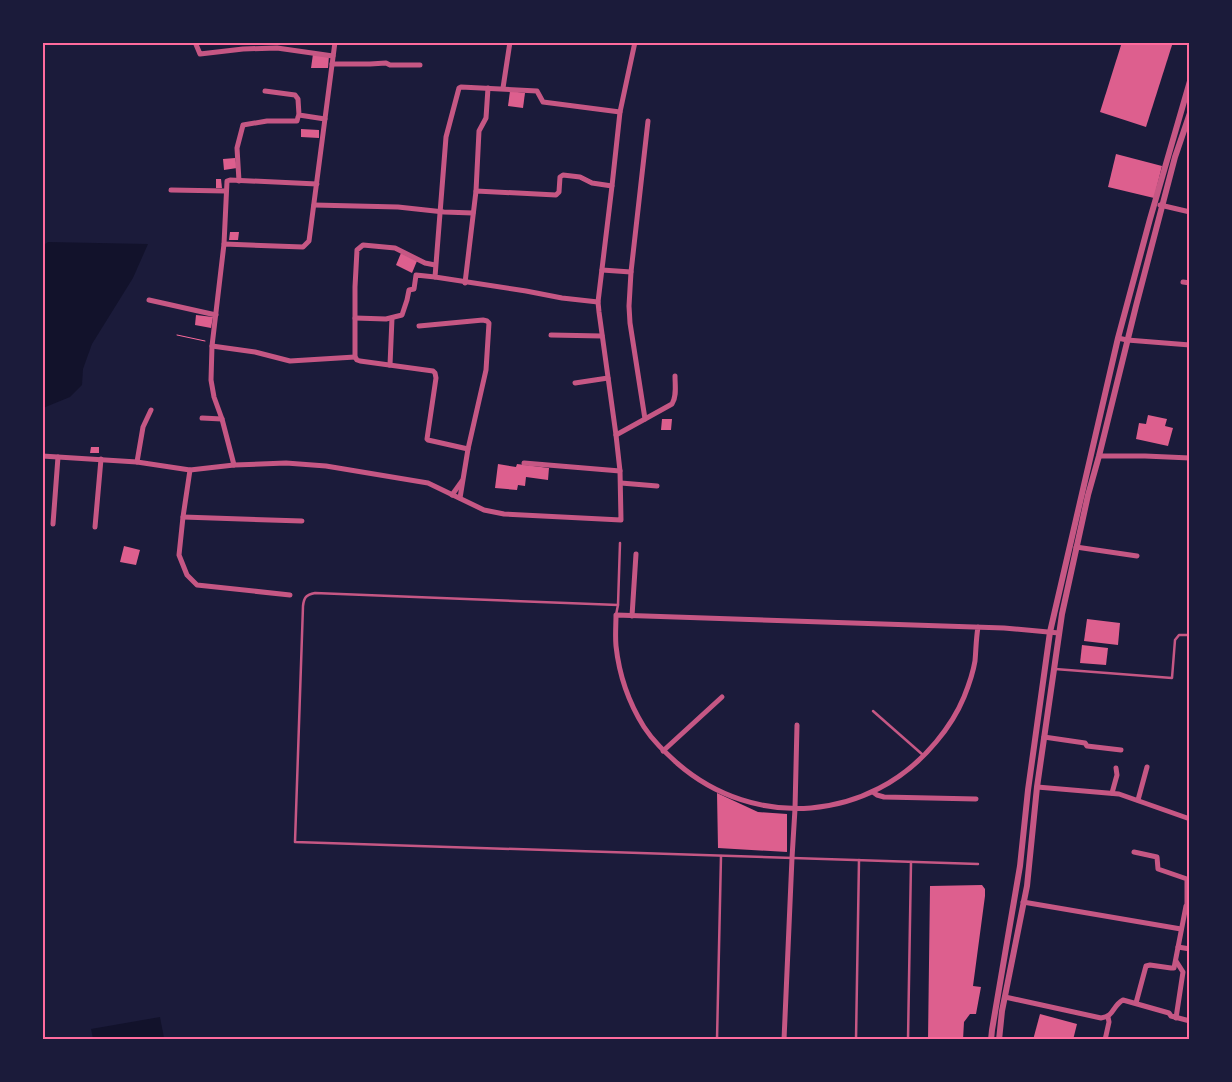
<svg xmlns="http://www.w3.org/2000/svg" width="1232" height="1082" font-family="'Exo 2',sans-serif">
  <rect width="100%" height="100%" fill="#1b1b3a"/>
  <g fill="#12122b">
    <polygon points="48,242 148,244 133,278 92,344 83,369 82,385 70,397 43,408 42,246"/>
    <polygon points="160,1017 164,1038 157,1040 93,1039 91,1029"/>
  </g>
  <g fill="#dd5f8e">
    <polygon points="1122,42 1173,42 1146,127 1100,112"/>
    <polygon points="313,54 329,56 328,68 311,68"/>
    <polygon points="510,91 525,93 523,108 508,106"/>
    <polygon points="301,129 319,130 319,138 301,137"/>
    <polygon points="1116,154 1162,166 1154,198 1108,187"/>
    <polygon points="235,158 237,168 224,170 223,159"/>
    <polygon points="216,179 221,179 222,188 216,188"/>
    <polygon points="230,232 239,232 238,240 229,240"/>
    <polygon points="401,253 417,261 412,273 396,265"/>
    <polygon points="196,315 213,317 211,328 195,325"/>
    <polygon points="1148,415 1167,419 1165,426 1173,428 1168,446 1136,439 1139,423 1146,424"/>
    <polygon points="662,419 672,419 671,430 661,430"/>
    <polygon points="91,447 99,447 99,453 90,453"/>
    <polygon points="498,464 516,467 517,464 549,468 548,480 526,477 525,486 518,485 517,490 495,488"/>
    <polygon points="124,546 140,550 136,565 120,562"/>
    <polygon points="1087,619 1120,623 1118,645 1084,641"/>
    <polygon points="1082,645 1108,648 1106,665 1080,663"/>
    <polygon points="717,793 758,812 787,814 787,852 718,848"/>
    <polygon points="982,885 985,889 985,896 973,986 981,987 976,1014 970,1014 964,1022 963,1040 928,1040 930,886"/>
    <polygon points="1040,1014 1077,1024 1073,1040 1033,1040"/>
  </g>
  <g fill="none" stroke-linecap="round" stroke-linejoin="round">
    <polyline stroke="#ff6b9d" stroke-width="1" points="177,335 205,341"/>
    <g stroke="#c65784" stroke-width="2.5">
      <path d="M 618,605 L 315,593 C 306,595 304,597 303,606 L 295,842 L 978,864"/>
      <polyline points="616,615 618,605 620,543"/>
      <polyline points="1055,669 1172,678 1175,640 1179,635 1190,635"/>
      <polyline points="873,711 923,755"/>
      <polyline points="317,1040 342,1040"/>
      <polyline points="717,1040 721,856"/>
      <polyline points="856,1040 859,860"/>
      <polyline points="908,1040 911,862"/>
    </g>
    <g stroke="#c65784" stroke-width="5">
      <polyline points="195,42 200,54 243,49 277,48 333,56"/>
      <polyline points="332,64 370,64 386,63 390,65 420,65"/>
      <polyline points="503,88 510,42"/>
      <polyline points="265,91 295,95 298,99 299,115 325,119"/>
      <polyline points="239,181 237,148 243,125 267,121 297,121 298,117 299,115"/>
      <polyline points="171,190 226,191"/>
      <polyline points="476,191 479,131 486,118 488,88"/>
      <polyline points="314,205 398,207 444,212 473,213"/>
      <polyline points="1160,205 1190,212"/>
      <polyline points="224,244 227,181 230,180 317,184"/>
      <polyline points="435,265 425,263 395,248 363,245 357,250 355,287 355,357 357,360 360,361 433,371 435,373 436,378 427,439 428,440 468,449"/>
      <polyline points="602,270 631,272"/>
      <polyline points="1183,282 1190,283"/>
      <polyline points="465,283 476,191 556,195 559,192 560,177 563,175 580,177 592,183 612,186"/>
      <polyline points="149,300 216,315"/>
      <polyline points="598,302 562,298 526,291 435,277 446,137 459,88 461,87 537,91 543,102 620,112"/>
      <polyline points="355,318 386,319 402,315 407,300 409,290 414,289 416,275 435,277"/>
      <polyline points="419,326 483,320 487,321 489,323 486,370 468,449 460,498"/>
      <polyline points="551,335 602,336"/>
      <polyline points="1118,338 1127,340 1190,345"/>
      <polyline points="212,346 255,352 290,361 355,357"/>
      <polyline points="390,365 392,318"/>
      <polyline points="575,383 608,378"/>
      <polyline points="202,418 222,419"/>
      <path d="M 645,419 L 672,404 C 677,396 675,386 675,376"/>
      <polyline points="616,435 645,419 630,323 629,306 631,272 648,121"/>
      <polyline points="42,456 137,462 190,470 234,465 286,463 326,466 428,483 484,510 504,514 621,520 620,471 616,435 599,312 598,302 612,186 620,112 635,42"/>
      <polyline points="1099,456 1145,456 1190,458"/>
      <polyline points="137,462 143,427 151,410"/>
      <polyline points="524,463 620,471"/>
      <polyline points="234,465 222,419 214,397 211,380 212,346 224,244 303,247 309,241 335,42"/>
      <polyline points="190,470 183,517 179,555 187,575 197,585 290,595"/>
      <polyline points="621,483 657,486"/>
      <polyline points="452,495 462,481"/>
      <polyline points="183,517 302,521"/>
      <polyline points="53,524 58,457"/>
      <polyline points="95,527 101,459"/>
      <polyline points="1076,547 1137,556"/>
      <polyline points="632,616 636,554"/>
      <path d="M 978,627 C 976,639 976,650 975,661 C 973,673 968,687 964,697 C 957,714 947,729 936,742 C 870,822 755,831 677,763 C 665,752 653,741 644,727 C 629,703 619,674 616,646 C 615,636 616,625 616,615 L 1004,628 L 1059,633"/>
      <polyline points="1044,737 1085,743 1087,746 1121,750"/>
      <polyline points="663,751 722,697"/>
      <polyline points="1037,787 1119,794 1190,819"/>
      <polyline points="873,792 877,795 884,797 976,799"/>
      <polyline points="1112,793 1117,775 1116,768"/>
      <polyline points="1138,800 1147,767"/>
      <polyline points="1134,852 1157,857 1158,869 1187,879 1187,904"/>
      <polyline points="1023,902 1181,929"/>
      <polyline points="1178,947 1190,949"/>
      <path d="M 1005,997 L 1101,1018 C 1115,1016 1112,1006 1123,1000 L 1169,1013 L 1171,1016 L 1190,1021"/>
      <polyline points="1136,1003 1146,966 1150,965 1171,968 1174,968 1186,906 1190,903"/>
      <polyline points="1176,1018 1183,972 1176,961"/>
      <polyline points="784,1040 792,858 795,809 797,725"/>
      <polyline points="1105,1040 1109,1022 1108,1017"/>
    </g>
    <g stroke="#c65784" stroke-width="6">
      <polyline points="991,1040 992,1030 1020,866 1028,790 1050,632 1118,338 1150,219 1190,81"/>
      <polyline points="999,1040 1002,1011 1027,886 1037,787 1062,614 1088,495 1099,456 1136,306 1175,157 1190,113"/>
    </g>
  </g>
  <rect width="1232" height="1082" fill="none" stroke="#1b1b3a" stroke-width="88"/>
  <rect x="44" y="44" width="1144" height="994" fill="none" stroke="#ff6b9d" stroke-width="2"/>
</svg>
